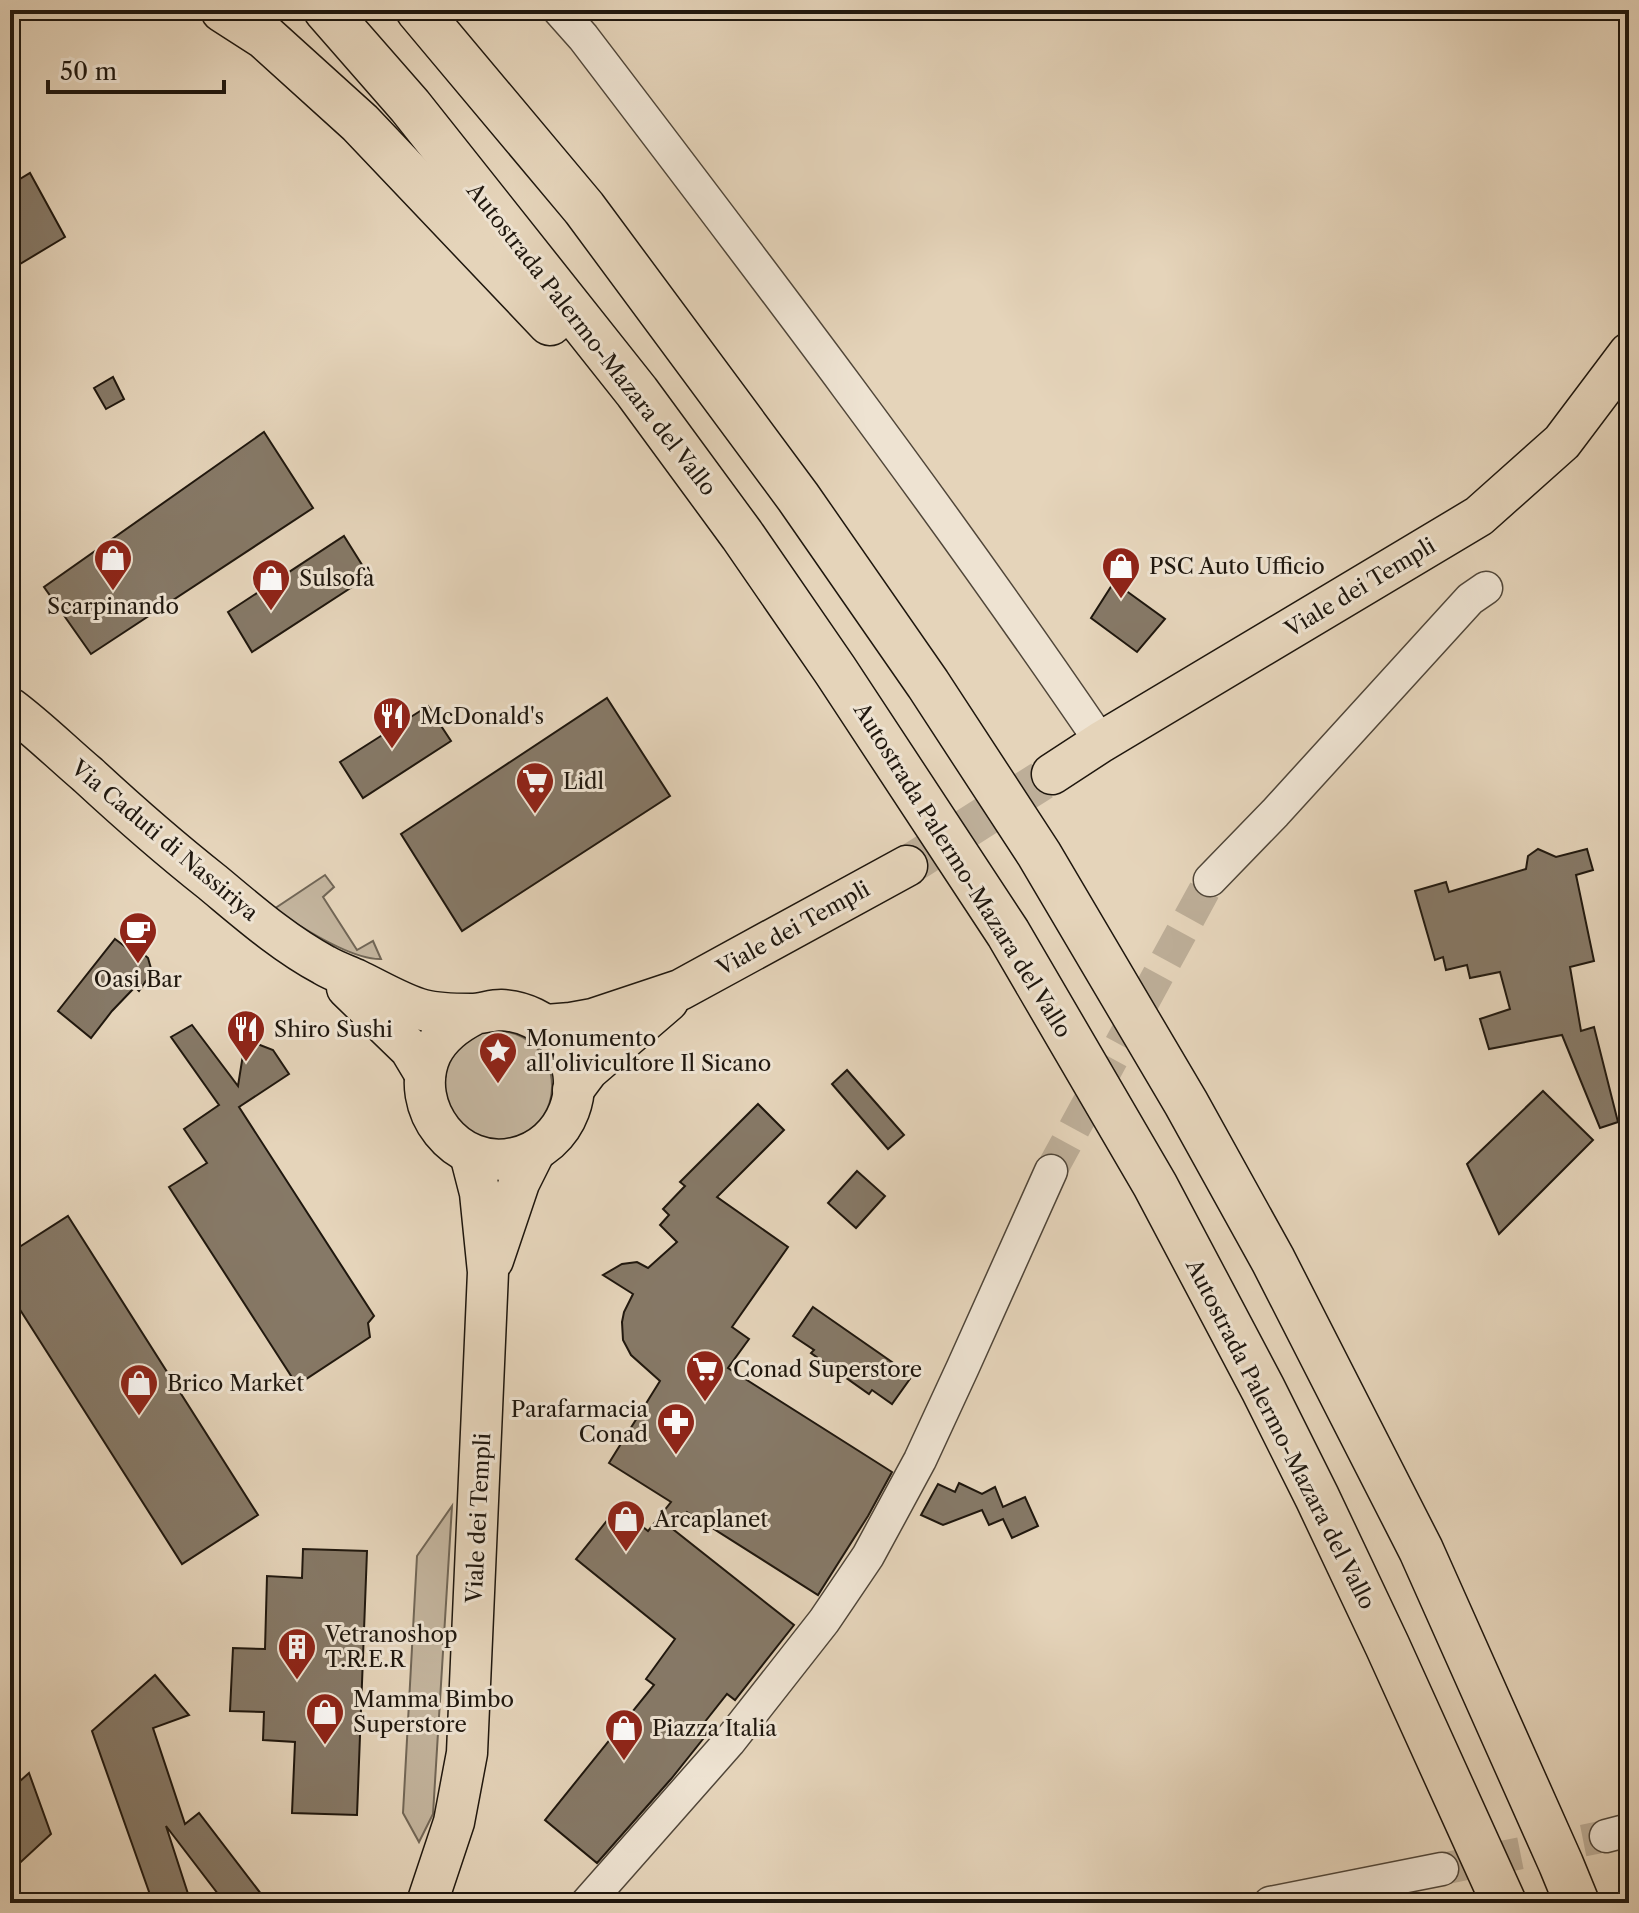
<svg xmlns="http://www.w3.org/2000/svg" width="1639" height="1913" font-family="'Libre Caslon Text',serif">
  <rect width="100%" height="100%" fill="#e5d4ba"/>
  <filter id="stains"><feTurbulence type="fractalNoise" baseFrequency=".0025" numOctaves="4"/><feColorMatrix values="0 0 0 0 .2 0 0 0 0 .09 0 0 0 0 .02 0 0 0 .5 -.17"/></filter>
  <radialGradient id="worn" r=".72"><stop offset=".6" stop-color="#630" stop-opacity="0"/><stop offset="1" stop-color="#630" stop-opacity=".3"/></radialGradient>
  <g fill="#c3b49d" stroke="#716656" stroke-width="2">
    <path d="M 325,875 L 334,887 L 323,897 L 357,950 L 373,941 L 381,959 C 351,960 299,926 274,909 Z"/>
    <circle cx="497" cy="1086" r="55"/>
    <polygon points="452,1506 433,1814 419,1842 403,1813 417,1556"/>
  </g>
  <g fill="#867967" stroke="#1f170e" stroke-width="2">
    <polygon points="30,173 65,237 10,270 10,185"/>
    <polygon points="113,377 124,399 106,409 94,388"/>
    <polygon points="264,432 313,508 91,654 44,587"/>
    <polygon points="344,536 369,576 252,652 228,612"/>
    <polygon points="1114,582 1165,619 1137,652 1091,618"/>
    <polygon points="607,698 670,796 462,931 401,834"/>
    <polygon points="428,706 451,741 363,798 340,762"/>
    <polygon points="1538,849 1556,857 1587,849 1593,870 1576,875 1594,961 1570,967 1581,1031 1594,1027 1618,1122 1600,1128 1562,1035 1489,1049 1480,1019 1510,1009 1500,972 1470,978 1467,965 1446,970 1443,957 1435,960 1415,891 1446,882 1449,892 1526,869 1528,856"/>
    <polygon points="115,939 131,951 134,946 148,958 152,972 139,991 135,987 112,1011 91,1038 58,1011"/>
    <polygon points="192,1025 238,1086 245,1042 260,1045 273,1050 289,1074 239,1107 374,1316 368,1323 370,1337 297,1385 169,1187 207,1163 184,1129 219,1105 171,1037"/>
    <polygon points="847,1070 904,1135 888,1149 832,1084"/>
    <polygon points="1543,1091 1593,1140 1499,1234 1467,1164"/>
    <polygon points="758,1104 784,1130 717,1197 788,1247 732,1327 749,1339 728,1368 892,1472 868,1516 818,1595 687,1512 674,1530 794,1625 735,1700 727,1694 704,1723 711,1729 671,1779 597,1863 545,1820 654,1685 646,1679 675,1639 576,1559 618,1507 648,1531 671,1502 609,1463 660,1381 631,1355 623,1340 622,1322 624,1312 633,1294 603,1275 622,1264 637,1262 648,1268 677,1242 660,1225 669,1215 663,1209 685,1186 680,1182"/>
    <polygon points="857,1171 885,1196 856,1228 828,1203"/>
    <polygon points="68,1216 258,1515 182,1564 10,1294 10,1253"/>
    <polygon points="813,1307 912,1376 892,1404 872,1390 869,1394 811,1353 814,1350 793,1336"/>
    <polygon points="959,1483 982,1494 995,1487 1003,1507 1025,1497 1038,1526 1012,1538 1003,1519 989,1525 982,1510 943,1525 921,1515 938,1484 955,1492"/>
    <polygon points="303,1549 367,1551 357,1815 292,1813 295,1742 263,1740 264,1712 230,1711 233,1648 265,1649 267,1576 302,1578"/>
    <polygon points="155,1675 189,1715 153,1728 185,1824 199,1813 268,1903 225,1903 166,1826 191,1903 153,1903 92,1731"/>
    <polygon points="29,1773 51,1834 10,1872 10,1790"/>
  </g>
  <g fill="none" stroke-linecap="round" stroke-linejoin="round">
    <g stroke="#bdae98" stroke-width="32" stroke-dasharray="32 16" stroke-linecap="butt">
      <polyline points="1051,1171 1210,880"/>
      <polyline points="1442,1869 1606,1836"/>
    </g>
    <polyline stroke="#bdae98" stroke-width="40" stroke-dasharray="40 20" stroke-linecap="butt" points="907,866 1052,774"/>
    <defs>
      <g id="minor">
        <path d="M 559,10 L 583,37 C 760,269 937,501 1101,742"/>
        <polyline points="1210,880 1275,813 1470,599 1486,588"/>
        <polyline points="1606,1836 1629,1830"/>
        <polyline points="587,1903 729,1742 824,1621 868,1556 920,1460 963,1367 1051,1171"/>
        <polyline points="1270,1903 1442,1869"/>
      </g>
      <g id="major">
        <path d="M 10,708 C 37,728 62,753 88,775 C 128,812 169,848 212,882 C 247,911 283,943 324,965 C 334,971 346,975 357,980 C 376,989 403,1005 423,1010 C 438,1014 455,1014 471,1014 C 481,1014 491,1010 501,1010 C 523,1011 545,1021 559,1039 C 592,1082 568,1147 514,1158 C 457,1171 407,1108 431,1054 C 440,1035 457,1023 475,1014"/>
        <polyline points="1052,774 1101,742 1479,516 1562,442 1629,353"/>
        <polyline points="347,988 410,1049 425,1074"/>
        <polyline points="546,1025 571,1023 593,1019 680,990 907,866"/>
        <polyline points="573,1090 588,1070 668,1001"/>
        <polyline points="493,1260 519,1183 535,1151"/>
        <polyline points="427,1903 454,1822 467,1753 488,1272 480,1193 470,1154"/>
      </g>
      <g id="highway">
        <polyline points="223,10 265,37 360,123 550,323"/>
        <polyline points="326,10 410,106 637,392 742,535 835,670 1008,933 1155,1185 1263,1389 1317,1497 1387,1645 1504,1903"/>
        <polyline points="418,10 584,208 798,497 928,684 1039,854 1186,1103 1273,1260 1421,1550 1561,1864 1577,1903"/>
      </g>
    </defs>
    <use href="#minor" stroke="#504639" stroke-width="35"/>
    <use href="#major" stroke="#1f170e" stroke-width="43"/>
    <use href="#highway" stroke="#1f170e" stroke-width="47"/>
    <use href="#minor" stroke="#eee3d2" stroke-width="32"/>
    <use href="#major" stroke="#e5d4ba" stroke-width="40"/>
    <use href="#highway" stroke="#e5d4ba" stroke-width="44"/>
  </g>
  <defs>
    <symbol id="shop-pin" viewBox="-11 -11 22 30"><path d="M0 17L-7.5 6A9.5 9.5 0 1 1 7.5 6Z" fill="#8f2418" stroke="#eee3d2"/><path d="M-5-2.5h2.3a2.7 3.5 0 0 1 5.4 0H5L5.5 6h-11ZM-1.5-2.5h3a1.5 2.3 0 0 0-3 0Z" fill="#fff"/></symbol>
    <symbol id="restaurant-pin" viewBox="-11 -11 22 30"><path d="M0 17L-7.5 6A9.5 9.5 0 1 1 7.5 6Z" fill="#8f2418" stroke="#eee3d2"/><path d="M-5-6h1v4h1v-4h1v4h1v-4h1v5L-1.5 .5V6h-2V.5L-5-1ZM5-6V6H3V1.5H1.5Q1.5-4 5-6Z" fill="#fff"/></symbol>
    <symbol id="supermarket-pin" viewBox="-11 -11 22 30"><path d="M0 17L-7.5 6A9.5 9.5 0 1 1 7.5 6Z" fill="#8f2418" stroke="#eee3d2"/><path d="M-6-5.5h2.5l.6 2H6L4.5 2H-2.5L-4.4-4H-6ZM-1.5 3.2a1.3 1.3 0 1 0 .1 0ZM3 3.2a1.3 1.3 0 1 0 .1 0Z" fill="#fff"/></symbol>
    <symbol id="cafe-pin" viewBox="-11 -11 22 30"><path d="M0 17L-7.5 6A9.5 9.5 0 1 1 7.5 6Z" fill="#8f2418" stroke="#eee3d2"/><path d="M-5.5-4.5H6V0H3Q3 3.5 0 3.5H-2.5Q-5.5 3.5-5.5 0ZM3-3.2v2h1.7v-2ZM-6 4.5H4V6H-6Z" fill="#fff"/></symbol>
    <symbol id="sight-pin" viewBox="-11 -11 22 30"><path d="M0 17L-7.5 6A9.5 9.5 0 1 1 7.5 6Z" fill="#8f2418" stroke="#eee3d2"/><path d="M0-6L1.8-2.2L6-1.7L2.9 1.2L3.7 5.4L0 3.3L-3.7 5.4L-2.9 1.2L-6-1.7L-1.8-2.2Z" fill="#fff"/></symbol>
    <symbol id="pharmacy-pin" viewBox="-11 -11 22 30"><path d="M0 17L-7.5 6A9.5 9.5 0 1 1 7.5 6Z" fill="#8f2418" stroke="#eee3d2"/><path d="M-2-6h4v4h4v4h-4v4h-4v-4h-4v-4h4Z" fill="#fff"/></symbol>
    <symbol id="building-pin" viewBox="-11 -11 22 30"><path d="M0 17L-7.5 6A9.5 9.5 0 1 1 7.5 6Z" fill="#8f2418" stroke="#eee3d2"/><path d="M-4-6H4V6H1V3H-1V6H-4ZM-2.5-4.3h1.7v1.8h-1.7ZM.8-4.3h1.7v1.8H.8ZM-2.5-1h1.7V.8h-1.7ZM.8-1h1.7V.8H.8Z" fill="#fff"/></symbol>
  </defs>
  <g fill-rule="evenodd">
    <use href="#shop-pin" x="91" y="536" width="44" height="60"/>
    <use href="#shop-pin" x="1099" y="544" width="44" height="60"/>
    <use href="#shop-pin" x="249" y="556" width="44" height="60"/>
    <use href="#restaurant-pin" x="370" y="694" width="44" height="60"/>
    <use href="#supermarket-pin" x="513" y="759" width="44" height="60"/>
    <use href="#cafe-pin" x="116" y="909" width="44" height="60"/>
    <use href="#restaurant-pin" x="224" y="1007" width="44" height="60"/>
    <use href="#sight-pin" x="476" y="1029" width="44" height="60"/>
    <use href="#supermarket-pin" x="683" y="1347" width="44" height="60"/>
    <use href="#shop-pin" x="117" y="1361" width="44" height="60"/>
    <use href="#pharmacy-pin" x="654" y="1400" width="44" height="60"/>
    <use href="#shop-pin" x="604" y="1497" width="44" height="60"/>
    <use href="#building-pin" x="275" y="1625" width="44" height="60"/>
    <use href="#shop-pin" x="303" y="1690" width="44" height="60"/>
    <use href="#shop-pin" x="602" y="1706" width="44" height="60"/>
  </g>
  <g text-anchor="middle" stroke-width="6" stroke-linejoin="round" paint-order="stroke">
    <g font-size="22" fill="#1f170e" stroke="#eee3d2">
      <text transform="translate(592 339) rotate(52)" y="8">Autostrada Palermo-Mazara del Vallo</text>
      <text transform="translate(1360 587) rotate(-31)" y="8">Viale dei Templi</text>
      <text transform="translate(165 840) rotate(40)" y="8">Via Caduti di Nassiriya</text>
      <text transform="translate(963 870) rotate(58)" y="8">Autostrada Palermo-Mazara del Vallo</text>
      <text transform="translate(793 928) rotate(-29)" y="8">Viale dei Templi</text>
      <text transform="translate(1281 1434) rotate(63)" y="8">Autostrada Palermo-Mazara del Vallo</text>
      <text transform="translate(478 1518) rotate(-87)" y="8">Viale dei Templi</text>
    </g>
    <g font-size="22" fill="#1f170e" stroke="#eee3d2" text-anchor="start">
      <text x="1149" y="574">PSC Auto Ufficio</text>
      <text x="299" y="586">Sulsofà</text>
      <text x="113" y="614" text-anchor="middle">Scarpinando</text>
      <text x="420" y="724">McDonald's</text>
      <text x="563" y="789">Lidl</text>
      <text x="138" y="987" text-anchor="middle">Oasi Bar</text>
      <text x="274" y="1037">Shiro Sushi</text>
      <text x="526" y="1046">Monumento<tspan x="526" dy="25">all'olivicultore Il Sicano</tspan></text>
      <text x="733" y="1377">Conad Superstore</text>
      <text x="167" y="1391">Brico Market</text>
      <text x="648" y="1417" text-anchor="end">Parafarmacia<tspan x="648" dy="25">Conad</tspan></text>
      <text x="654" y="1527">Arcaplanet</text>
      <text x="325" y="1642">Vetranoshop<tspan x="325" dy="25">T.R.E.R</tspan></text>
      <text x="353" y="1707">Mamma Bimbo<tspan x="353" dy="25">Superstore</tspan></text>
      <text x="652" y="1736">Piazza Italia</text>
    </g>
  </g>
  <rect width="1639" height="1913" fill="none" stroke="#e5d4ba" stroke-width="40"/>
  <rect x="12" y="12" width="1615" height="1889" fill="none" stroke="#1f170e" stroke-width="4"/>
  <rect x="20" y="20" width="1599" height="1873" fill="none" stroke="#1f170e" stroke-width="2"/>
  <path d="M48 80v12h176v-12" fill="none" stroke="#1f170e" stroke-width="4"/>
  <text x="60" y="80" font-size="24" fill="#1f170e" stroke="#eee3d2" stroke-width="6" paint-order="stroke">50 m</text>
  <rect width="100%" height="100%" filter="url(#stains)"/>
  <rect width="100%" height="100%" fill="url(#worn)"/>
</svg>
